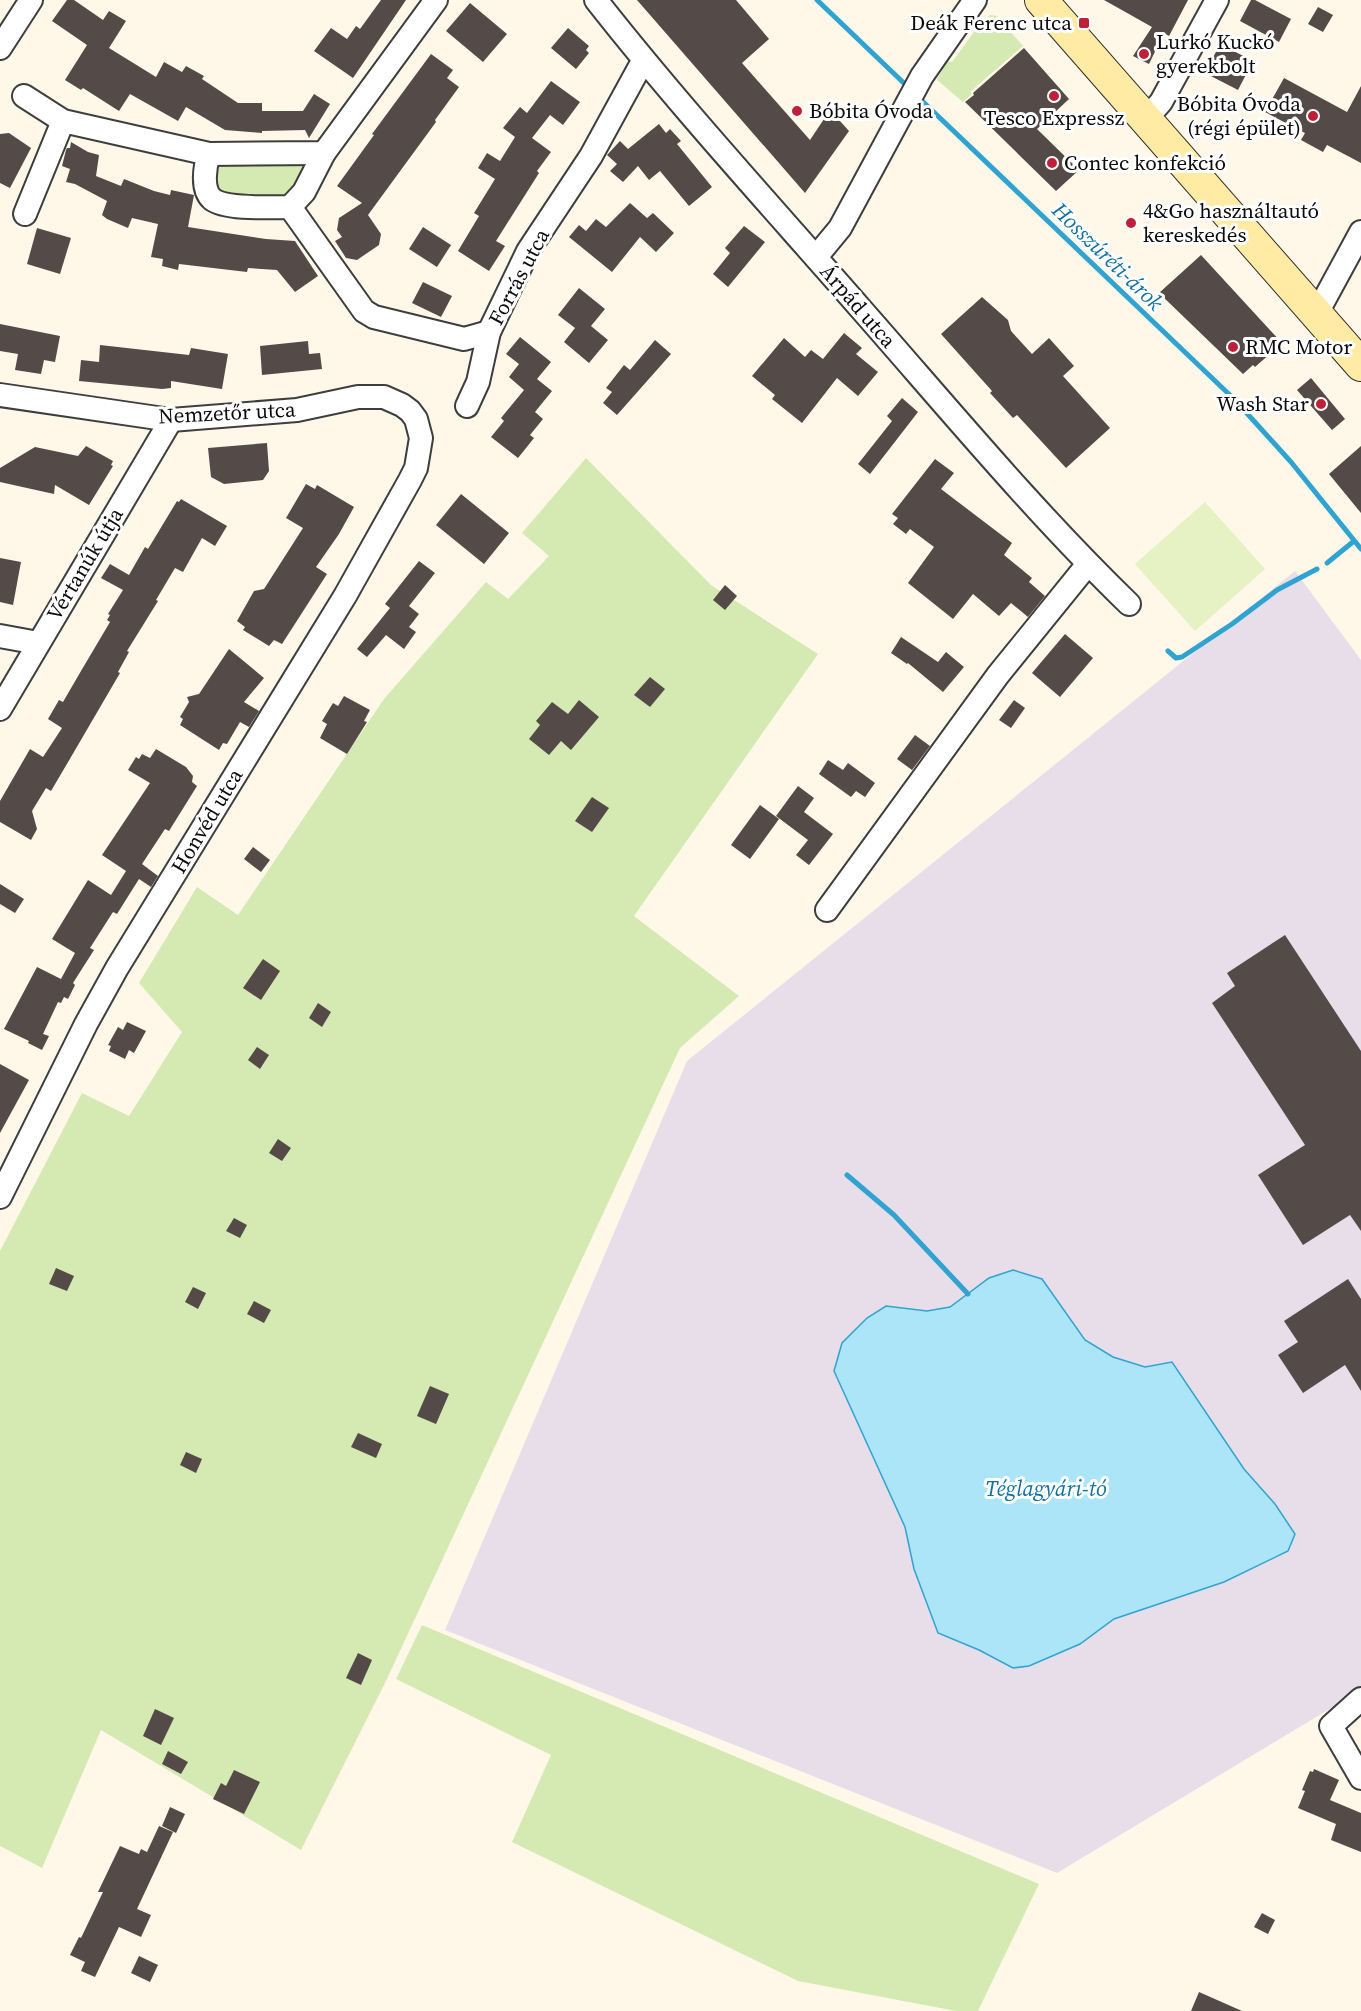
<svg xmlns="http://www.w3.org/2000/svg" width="1361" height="2011" font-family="'Source Serif 4',serif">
  <rect width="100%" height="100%" fill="#fff8e9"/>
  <polygon fill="#e8deea" points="1295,571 1361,660 1361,1690 1057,1873 445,1630 687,1061"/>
  <g fill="#d5eab2">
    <polygon points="990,15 997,16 1023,46 970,92 972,94 963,102 937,80 947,61 952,62 982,21"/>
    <polygon points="308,161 289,197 221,197 212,182 215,169 222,164"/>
    <polygon points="586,458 711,585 818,654 634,916 739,996 680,1048 386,1681 301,1850 101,1730 42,1868 0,1846 0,1251 82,1093 129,1116 182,1032 139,983 197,887 238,915 384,699 486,582 508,599 549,556 522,533"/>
    <polygon points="422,1625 1039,1884 978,2011 956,2011 798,1981 512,1842 551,1755 396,1679"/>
  </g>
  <polygon fill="#e6f1c4" points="1205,502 1265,569 1195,631 1135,564"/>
  <polygon fill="#ace4f8" stroke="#31a3d1" stroke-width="1.5" points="1013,1270 1042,1279 1085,1340 1113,1357 1145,1367 1172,1362 1244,1469 1275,1504 1295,1534 1288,1551 1224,1582 1114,1619 1080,1644 1029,1666 1013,1668 979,1650 938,1633 914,1569 905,1527 834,1371 842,1343 867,1318 886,1306 927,1311 950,1307 989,1278"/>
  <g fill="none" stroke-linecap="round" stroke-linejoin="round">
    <g stroke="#31a3d1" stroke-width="5">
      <polyline points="817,0 909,88"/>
      <polyline points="918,97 1234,399 1291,462 1361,549"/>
      <polyline points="1327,563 1354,541"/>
      <polyline points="1168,651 1176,658 1182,657 1232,624 1277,590 1317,569"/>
      <polyline points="847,1175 894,1215 968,1294"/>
    </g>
  </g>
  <g fill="#544a47">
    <polygon points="67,0 74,0 103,20 109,11 126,21 109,48 156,77 164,62 182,72 186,66 204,76 202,79 238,103 262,103 262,111 303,111 314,94 330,104 309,138 305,130 262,131 262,133 225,130 186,107 178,121 130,94 119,111 83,88 81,90 65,80 87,45 52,21"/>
    <polygon points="381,0 406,0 353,78 314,51 331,28 347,39 356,26 360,29"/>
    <polygon points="637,0 736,0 769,39 742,63 810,140 830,110 849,131 805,193"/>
    <polygon points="1104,0 1188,0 1169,36 1164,33 1149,64 1133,56 1152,27"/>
    <polygon points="1251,0 1255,0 1291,19 1279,42 1240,21"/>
    <polygon points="470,3 507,34 483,62 446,31"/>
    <polygon points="1318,7 1333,15 1323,32 1308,24"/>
    <polygon points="568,28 589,46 586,50 589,53 576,69 551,48"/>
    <polygon points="1220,44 1253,61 1238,90 1205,73"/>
    <polygon points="1024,48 1069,99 1037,129 1079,170 1056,191 965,102 974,95 973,93"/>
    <polygon points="431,54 453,70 447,78 459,87 435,120 436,122 368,215 381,234 379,245 357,260 346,258 335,241 342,237 337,230 339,218 362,203 337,186 374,135 372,134"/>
    <polygon points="1284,78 1347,112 1361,86 1361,163 1327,145 1323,152 1301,140 1305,133 1265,112"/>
    <polygon points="551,81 580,102 563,125 550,115 532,138 551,152 537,171 539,173 496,241 505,246 489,271 458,251 479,216 474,213 495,179 478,168 487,153 500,161 515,137 503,128 520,107 527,113"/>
    <polygon points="659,124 666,133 670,129 681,141 677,144 712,187 689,206 660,171 649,180 638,166 623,182 610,171 617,164 607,155 620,141 628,149"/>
    <polygon points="9,133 31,148 10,188 0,183 0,134"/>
    <polygon points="71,142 88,152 99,155 96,176 121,186 124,179 154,191 170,195 171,190 194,195 188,227 266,239 295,241 318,276 295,292 277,270 248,268 247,272 179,264 178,270 162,266 163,259 151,257 158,224 132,218 128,228 107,219 102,215 107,201 75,184 66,182 70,169 62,166 66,150 67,148 70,148"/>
    <polygon points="630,203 647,218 653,213 674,233 656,252 640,237 612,272 569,237 579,225 586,231 596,219 606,227"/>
    <polygon points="744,226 765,242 728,287 713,274 730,253 725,248"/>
    <polygon points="423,227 451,245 437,267 409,249"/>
    <polygon points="37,228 71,238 60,274 27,264"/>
    <polygon points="1201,255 1282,343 1255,367 1253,365 1243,374 1159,293"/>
    <polygon points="423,282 452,296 441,317 412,303"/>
    <polygon points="579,288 605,309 591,326 608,340 589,363 564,342 575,328 558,315"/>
    <polygon points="982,297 1008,320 1011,331 1032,354 1049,338 1074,366 1063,376 1110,428 1066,468 1017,415 1013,418 990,393 992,391 941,334"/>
    <polygon points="0,324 60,336 55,362 44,360 41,374 15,370 18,354 0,351"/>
    <polygon points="844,333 862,348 856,354 878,372 858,396 837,378 802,423 772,399 775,395 752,376 784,338 805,357 811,350 823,359"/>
    <polygon points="520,337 551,362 537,379 552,391 535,412 543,419 530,435 534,438 518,458 491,437 504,421 501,418 524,390 509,377 519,364 506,354"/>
    <polygon points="655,340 671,354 617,415 603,403 612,392 606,388 624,365 630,370"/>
    <polygon points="308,341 309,354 320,353 322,369 262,375 260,346"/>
    <polygon points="100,345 189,355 191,348 228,354 222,389 171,381 171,388 162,389 79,381 81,360 99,362"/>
    <polygon points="1311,378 1345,419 1332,430 1297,390"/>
    <polygon points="902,398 918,412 870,474 858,464 892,421 887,416"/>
    <polygon points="267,443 269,471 263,480 224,484 211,477 208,448"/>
    <polygon points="86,446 113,461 111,465 113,466 89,505 55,485 54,494 0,482 0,468 35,447 78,456"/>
    <polygon points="1361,446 1361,513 1329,474"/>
    <polygon points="935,459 954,473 941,489 1012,543 1004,555 1032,578 1029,582 1045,596 1028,617 1011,603 999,616 973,594 953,619 908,583 934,547 910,529 906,534 893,524 898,518 892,514"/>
    <polygon points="306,484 315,489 317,485 354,507 339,534 316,567 327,574 282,644 274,640 269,646 243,630 245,627 237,621 254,591 264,589 303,528 286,518"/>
    <polygon points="461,494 509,533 484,564 436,525"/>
    <polygon points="181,499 227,526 215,546 202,538 183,572 175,568 156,600 158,601 127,651 129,652 118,672 120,673 71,757 51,791 46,788 32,811 37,829 31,840 0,822 0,801 30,749 43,757 62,728 48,719 59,700 63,702 81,671 110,622 107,620 110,615 108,614 123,590 101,578 110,564 129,575 145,547 148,549 177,501 179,502"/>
    <polygon points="0,558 21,562 13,605 0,602"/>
    <polygon points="419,561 435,573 409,606 419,614 409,627 416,632 404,649 386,635 367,657 357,649 390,608 385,604"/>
    <polygon points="725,585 737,596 725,610 713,600"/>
    <polygon points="1065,634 1093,658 1060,697 1032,673"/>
    <polygon points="901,637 938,662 946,652 964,667 943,692 908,663 907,664 891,653"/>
    <polygon points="229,649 264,678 244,702 259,711 249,727 240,722 227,744 223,743 219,750 180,725 183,719 180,717 189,702 187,697 199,694"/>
    <polygon points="650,677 665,689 650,707 634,695"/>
    <polygon points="344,696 370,710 364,721 367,722 347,754 320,738 327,724 322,721 333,703 338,706"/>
    <polygon points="579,700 599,717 571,750 561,741 549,755 529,739 540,725 536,721 552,702 568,714"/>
    <polygon points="1014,700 1025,708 1011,728 999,720"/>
    <polygon points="915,735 930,746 912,770 897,759"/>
    <polygon points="156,749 186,767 193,776 192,782 197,786 169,831 165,829 142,864 158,876 151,887 139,879 117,914 113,912 90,948 94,950 73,983 75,985 68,999 64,997 61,1003 58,1002 43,1034 49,1036 42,1050 28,1043 29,1041 4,1029 37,967 61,979 75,953 52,939 88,880 111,895 126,871 102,855 150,783 128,770 136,757 139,759 142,754 150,758"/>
    <polygon points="828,760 843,770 848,763 875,783 865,797 856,791 851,797 819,774"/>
    <polygon points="798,786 814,798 804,812 833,834 809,865 796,855 808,840 776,816"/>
    <polygon points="592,797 609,808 592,832 575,821"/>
    <polygon points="760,805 779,819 750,859 731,845"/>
    <polygon points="253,847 270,860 261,872 244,859"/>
    <polygon points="0,884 24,899 15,913 0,904"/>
    <polygon points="1285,935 1361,1051 1361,1231 1350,1215 1303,1245 1258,1175 1305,1145 1212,1003 1235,986 1227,973"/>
    <polygon points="263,959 280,971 261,1000 243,988"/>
    <polygon points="318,1003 331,1012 322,1027 309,1018"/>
    <polygon points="127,1022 146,1031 134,1053 129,1050 125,1059 109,1051 111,1046 108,1045 118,1027 123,1030"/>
    <polygon points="257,1047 269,1055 260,1069 248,1060"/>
    <polygon points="0,1064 29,1080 0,1133"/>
    <polygon points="278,1139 291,1148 282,1161 269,1153"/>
    <polygon points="234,1218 247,1225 240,1238 226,1231"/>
    <polygon points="56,1268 74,1276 67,1291 49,1284"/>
    <polygon points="1348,1279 1361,1299 1361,1391 1345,1365 1303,1393 1278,1355 1298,1342 1284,1321"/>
    <polygon points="193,1287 206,1293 198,1309 185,1302"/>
    <polygon points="254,1301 271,1310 264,1323 247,1314"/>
    <polygon points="430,1386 449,1394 436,1424 417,1416"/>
    <polygon points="358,1433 382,1444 376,1458 351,1447"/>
    <polygon points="186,1452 202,1459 196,1473 180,1465"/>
    <polygon points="358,1653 372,1660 361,1685 346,1678"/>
    <polygon points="155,1709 174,1718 161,1745 143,1736"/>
    <polygon points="168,1751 188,1762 181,1774 162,1764"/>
    <polygon points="1314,1769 1339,1780 1330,1800 1361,1813 1361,1852 1331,1840 1336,1824 1298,1808 1305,1791 1302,1790 1310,1771 1313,1772"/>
    <polygon points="234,1770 260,1782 244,1814 213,1799 221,1783 226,1786"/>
    <polygon points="170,1807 185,1814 176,1833 162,1826"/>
    <polygon points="159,1826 173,1832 137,1909 151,1915 141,1937 119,1927 95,1977 81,1971 85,1962 70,1955 79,1937 81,1938 103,1892 98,1892 120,1846 139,1854 141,1849 147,1852"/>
    <polygon points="1262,1913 1275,1920 1268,1934 1254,1927"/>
    <polygon points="139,1956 158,1965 150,1982 131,1973"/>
    <polygon points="1199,1992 1242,2011 1191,2011"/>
  </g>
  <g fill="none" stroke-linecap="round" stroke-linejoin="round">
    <defs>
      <g id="street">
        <path d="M 596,0 C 680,107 772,207 861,309 C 949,409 1034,512 1129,604"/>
        <polyline points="0,48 31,0"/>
        <polyline points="24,96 63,121 209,154 324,153 436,0"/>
        <polyline points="1146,119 1161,102 1217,0"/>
        <path d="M 209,154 C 205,166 201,189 212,199 C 226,210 273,207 290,207 L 304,192 L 324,153"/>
        <polyline points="290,207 364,311 374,317 464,339 489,332"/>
        <polyline points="25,214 63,121"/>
        <polyline points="816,257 840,228 922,76 975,0"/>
        <polyline points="1317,313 1361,232"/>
        <polyline points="0,395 171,420 297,410 358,397 384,397 402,405 410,411 416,419 421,438 416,468 410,480 345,596 117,968 86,1024 0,1197"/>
        <polyline points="467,406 478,382 489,332 528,251 591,156 643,61"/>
        <polyline points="0,636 38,643"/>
        <polyline points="0,709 171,420"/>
        <polyline points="827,910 998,675 1088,564"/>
        <polyline points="1361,1699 1331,1726 1361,1778"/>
      </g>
      <polyline id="secondary" points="1041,0 1361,365"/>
    </defs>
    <use href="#street" stroke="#3e3e3e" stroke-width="26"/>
    <use href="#secondary" stroke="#2d2d2d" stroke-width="34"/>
    <use href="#street" stroke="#fff" stroke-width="22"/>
    <use href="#secondary" stroke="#ffeba4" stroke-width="32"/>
  </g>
  <g fill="#be2039" stroke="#fff" stroke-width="2">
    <rect x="1078" y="17" width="12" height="12" rx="3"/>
    <circle cx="1144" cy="54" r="6"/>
    <circle cx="1054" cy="96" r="6"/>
    <circle cx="797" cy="111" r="6"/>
    <circle cx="1313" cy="116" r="6"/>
    <circle cx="1052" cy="163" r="6"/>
    <circle cx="1131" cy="223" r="6"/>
    <circle cx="1233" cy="347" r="6"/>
    <circle cx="1321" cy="404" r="6"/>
  </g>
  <g text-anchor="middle" stroke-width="6" stroke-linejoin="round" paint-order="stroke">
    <g font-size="21" fill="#0b0b0b" stroke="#fff" text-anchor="start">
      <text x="1072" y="30" text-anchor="end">Deák Ferenc utca</text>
      <text x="1156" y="49">Lurkó Kuckó<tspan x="1156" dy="24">gyerekbolt</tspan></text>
      <text x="1301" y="111" text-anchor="end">Bóbita Óvoda<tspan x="1301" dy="24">(régi épület)</tspan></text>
      <text x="809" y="118">Bóbita Óvoda</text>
      <text x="1054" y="125" text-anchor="middle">Tesco Expressz</text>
      <text x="1064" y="170">Contec konfekció</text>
      <text x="1143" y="218">4&amp;Go használtautó<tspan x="1143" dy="24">kereskedés</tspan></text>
      <text x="1245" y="354">RMC Motor</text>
      <text x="1309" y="411" text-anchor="end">Wash Star</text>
    </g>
    <g font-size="21" fill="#0b0b0b" stroke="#fff">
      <text transform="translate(519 277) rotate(-62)" y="7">Forrás utca</text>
      <text transform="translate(858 306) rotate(49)" y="7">Árpád utca</text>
      <text transform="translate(227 413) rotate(-3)" y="7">Nemzetőr utca</text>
      <text transform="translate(85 564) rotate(-59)" y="7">Vértanúk útja</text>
      <text transform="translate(207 821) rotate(-59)" y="7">Honvéd utca</text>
    </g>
    <g font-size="22" font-style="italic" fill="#12719f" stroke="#fff">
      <text transform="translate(1108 256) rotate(44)" y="8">Hosszúréti-árok</text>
      <text x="1046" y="1496">Téglagyári-tó</text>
    </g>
  </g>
</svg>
